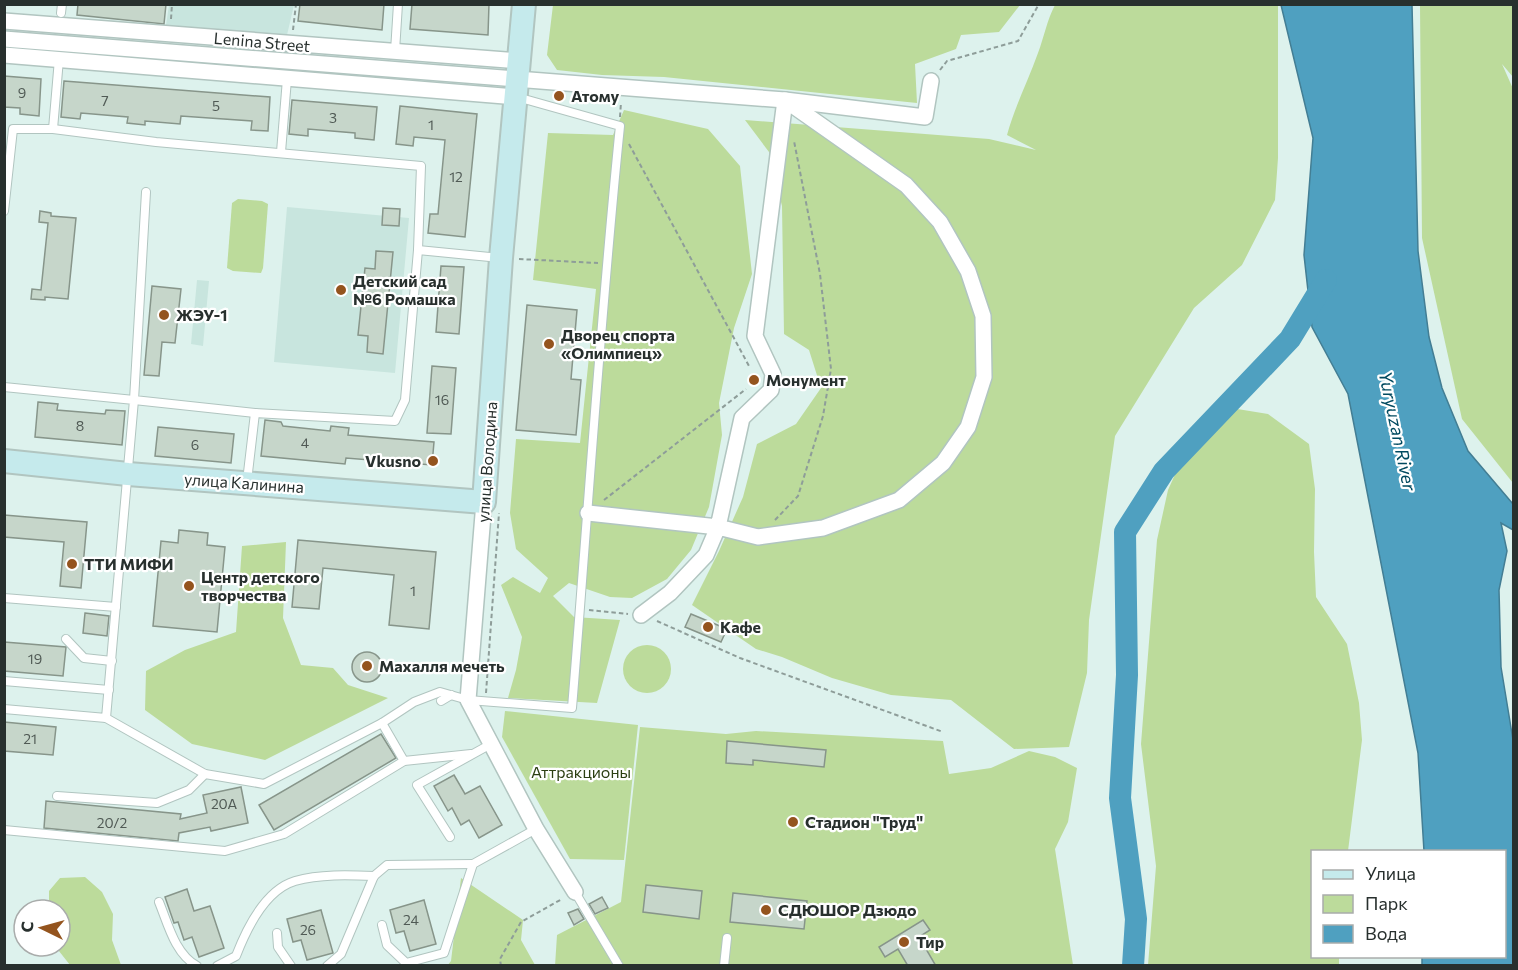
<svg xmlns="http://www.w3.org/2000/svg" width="1518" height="970" font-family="Commissioner,sans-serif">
  <rect width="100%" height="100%" fill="#ddf2ed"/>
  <g fill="#c8e5de">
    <polygon points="169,5 169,4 294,5 287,35 166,25"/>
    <polygon points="287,207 409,218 395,373 274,362"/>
    <polygon points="197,280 209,281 203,346 191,344"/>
  </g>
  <g fill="#bcdb9b">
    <polygon points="553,5 553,4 1020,5 999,32 961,35 956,49 915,64 917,103 664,77 602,75 557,70 547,55"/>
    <path d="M 1055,5 L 1278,5 L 1278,158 L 1275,200 L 1242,265 L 1194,308 L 1115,436 L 1089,620 L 1087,673 L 1069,747 L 1014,749 L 951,700 L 891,695 L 832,678 L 782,657 L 756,649 L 692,605 L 719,551 L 743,497 L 757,444 L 796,424 L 821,388 L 809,350 L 784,334 L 782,206 L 769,152 L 745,120 L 989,139 L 1036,150 L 1007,135 C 1015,106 1028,81 1038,53 C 1044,37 1047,20 1055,5 Z"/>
    <polygon points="1420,5 1513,5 1513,77 1502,64 1514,91 1513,483 1462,419 1422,238"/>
    <polygon points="624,110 708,129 740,166 752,274 734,328 719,403 722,435 709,507 691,550 667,579 632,598 610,597 569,583 553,596 574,617 620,620 597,703 508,698 516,670 522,637 501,585 513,577 540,593 548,578 516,549 510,513 516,439 580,443 596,289 533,280 548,133 613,135"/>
    <polygon points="238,199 262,201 268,204 263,268 261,273 233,271 227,268 232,203"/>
    <polygon points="1219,406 1268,414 1309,444 1315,489 1314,552 1316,597 1347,644 1359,703 1362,740 1348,851 1312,852 1312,956 1339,957 1339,965 1148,965 1156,866 1141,744 1157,540 1168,490 1191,439"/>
    <polygon points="286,542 283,618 301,665 333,668 348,685 388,698 265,760 192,744 145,710 146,671 185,650 236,632 242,546"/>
    <circle cx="647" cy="669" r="24"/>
    <polygon points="505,711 638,725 624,860 570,859 502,737"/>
    <polygon points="640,727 726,734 756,731 943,741 949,774 991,768 1029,751 1055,757 1077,768 1068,822 1055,849 1073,965 555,966 557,935 621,902"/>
    <polygon points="85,877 102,892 113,914 112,940 121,965 70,965 55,946 60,946 60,910 49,910 49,891 60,878"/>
    <polygon points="461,878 523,920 521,940 535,965 447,966 451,961"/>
  </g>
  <polygon fill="#4fa0c0" stroke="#437e94" stroke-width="1.5" points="1281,5 1412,5 1418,251 1429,337 1442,388 1468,451 1513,504 1513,530 1501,523 1507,551 1499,590 1501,667 1514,746 1513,965 1422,965 1422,957 1504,956 1504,852 1424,851 1418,753 1348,394 1312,327 1304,255 1313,138"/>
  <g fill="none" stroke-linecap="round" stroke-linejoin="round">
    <polyline stroke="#4fa0c0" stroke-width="22" points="1133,966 1136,919 1120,798 1127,675 1125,532 1164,471 1290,339 1326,280"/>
  </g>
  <g fill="#c6d6ca" stroke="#87958a" stroke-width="1.5">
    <polygon points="78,4 166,4 164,24 77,15"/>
    <polygon points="300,4 384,4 382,30 298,21"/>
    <polygon points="412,4 489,4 488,35 410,29"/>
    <polygon points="4,76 41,79 39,116 20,114 20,108 4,107"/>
    <polygon points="64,81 270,97 268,131 251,130 252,121 181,116 180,124 145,121 145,125 127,123 128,117 81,113 80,119 61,117"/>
    <polygon points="292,100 377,107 374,140 355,138 355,133 308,129 308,136 289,134"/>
    <polygon points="400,106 477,114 465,237 428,233 430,214 438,214 445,140 414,137 413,146 396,144"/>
    <polygon points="383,208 400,209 399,226 382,225"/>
    <polygon points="40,211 51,213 51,216 76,218 68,299 45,297 45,300 31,299 32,289 41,290 48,223 39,222"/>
    <polygon points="376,251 393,252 383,354 367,352 368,336 358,335 365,268 375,269"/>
    <polygon points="441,266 464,267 459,334 436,332"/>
    <polygon points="152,286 181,289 175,343 162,342 159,376 144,375"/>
    <polygon points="527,305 577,310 571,379 581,380 576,435 516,430"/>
    <polygon points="432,366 456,368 451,434 427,433"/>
    <polygon points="38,402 58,404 57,410 105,414 106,410 125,411 122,445 35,437"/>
    <polygon points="265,420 281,422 283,426 330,431 331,426 349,428 348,435 434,442 432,465 346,458 345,464 261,456"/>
    <polygon points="158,427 234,434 231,463 155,456"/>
    <polygon points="4,515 87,522 81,588 60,586 64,542 4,537"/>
    <polygon points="179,530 208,533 207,545 225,547 217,632 153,626 161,541 178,543"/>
    <polygon points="298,540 436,552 429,629 389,625 394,575 323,568 319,609 292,607"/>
    <polygon points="85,613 109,616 107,636 83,633"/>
    <polygon points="691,614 727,629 721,642 685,627"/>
    <polygon points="4,642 66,647 63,676 4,671"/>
    <circle cx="367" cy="667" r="15"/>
    <polygon points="4,722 56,727 53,755 4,751"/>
    <polygon points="381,734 396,758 274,830 259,805"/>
    <polygon points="727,741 826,750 824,767 753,760 753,765 726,763"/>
    <polygon points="454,775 465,794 480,786 502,825 479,838 469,820 461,825 452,808 448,811 434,786"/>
    <polygon points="241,787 248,823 211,831 210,827 179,833 178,841 44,828 46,801 181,814 180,819 207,813 203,795"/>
    <polygon points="646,885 702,891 699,919 643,912"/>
    <polygon points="187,889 194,911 210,906 224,948 199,957 192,937 184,940 178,922 174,923 165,897"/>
    <polygon points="733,893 807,901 804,929 730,922"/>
    <polygon points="602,897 608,908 595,914 589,904"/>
    <polygon points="424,900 436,944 410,951 404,931 396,933 390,910"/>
    <polygon points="578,909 584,919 574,925 568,913"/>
    <polygon points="321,910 333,953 307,960 301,940 293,942 287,919"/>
    <polygon points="923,920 930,930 919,937 936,966 908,966 898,949 885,957 879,947"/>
  </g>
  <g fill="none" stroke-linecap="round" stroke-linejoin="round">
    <defs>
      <g id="lane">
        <polyline points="61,13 62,4"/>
        <polyline points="395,51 398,4"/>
        <polyline points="53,129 156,142 421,166 418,250"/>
        <polyline points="281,152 287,79"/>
        <polyline points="146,192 134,400 255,413"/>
        <polyline points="4,211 13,129 53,129 59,59"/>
        <polyline points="4,387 134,400 106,718 4,709"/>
        <polyline points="247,481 255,413 395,421 405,400 418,250 500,258"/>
        <polyline points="4,598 116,607"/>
        <polyline points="66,639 84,658 112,661"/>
        <polyline points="4,681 109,690"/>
        <polyline points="441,701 451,695"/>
        <path d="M 106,718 L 205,774 L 264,784 L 382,723 L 414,702 L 440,692 L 468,700 L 572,708 C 588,514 600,320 620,126 L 517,97"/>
        <polyline points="382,723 404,761"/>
        <polyline points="57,796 157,803 189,790 205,774"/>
        <polyline points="4,830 225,851 284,834 404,761 471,754"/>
        <polyline points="450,837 417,785 491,744"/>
        <polyline points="575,892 619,966"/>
        <path d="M 159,902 C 168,924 175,954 197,966"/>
        <polyline points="382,925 387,945 406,963 444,953 473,864 536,829"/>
        <polyline points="277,933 278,947 291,966"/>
        <path d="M 217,966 L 236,956 C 246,930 265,890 295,881 C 320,874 348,875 374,876"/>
        <polyline points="327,966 341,954 374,876 387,865 473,864"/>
        <polyline points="724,966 727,938"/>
      </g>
      <g id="street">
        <polyline points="4,21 519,61"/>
        <polyline points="4,39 785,100 925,117 931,81"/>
        <polyline points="4,55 516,97"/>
        <polyline points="484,502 468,700 536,829 575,892"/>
        <polyline points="588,513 718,527 758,537 823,528 899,500 943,463 968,427 984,377 983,316 968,271 940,222 906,185 785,100 755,336 773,374 771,390 742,418 718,527 706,555 670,593 641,615"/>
      </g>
      <polyline id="secondary" points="4,461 128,474 484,502 501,258 524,4"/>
    </defs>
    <use href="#lane" stroke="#b1c5c0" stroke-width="10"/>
    <use href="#street" stroke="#b1c5c0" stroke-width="18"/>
    <use href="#secondary" stroke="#b1c5c0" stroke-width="26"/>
    <g stroke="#8e9d99" stroke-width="2" stroke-dasharray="4.5 3" stroke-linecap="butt">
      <polyline points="171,19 172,4"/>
      <polyline points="293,30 296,4"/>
      <polyline points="940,70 947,61 1018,41 1039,4"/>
      <polyline points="620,117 621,102"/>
      <polyline points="629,144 749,366"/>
      <polyline points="519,259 598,263"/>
      <polyline points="604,500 746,389"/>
      <polyline points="775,520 798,496 823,416 831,369 820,274 794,141"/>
      <polyline points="589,610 628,614"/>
      <polyline points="657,621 740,658 943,732"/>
      <polyline points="486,693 499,513"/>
      <polyline points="501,966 500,959 521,922 562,899"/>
    </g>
    <use href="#lane" stroke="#fff" stroke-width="8"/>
    <use href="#street" stroke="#fff" stroke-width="15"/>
    <use href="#secondary" stroke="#c5eaec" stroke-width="22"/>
  </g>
  <g fill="#94541e" stroke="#fff" stroke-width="2">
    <circle cx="559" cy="96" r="6"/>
    <circle cx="341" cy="290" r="6"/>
    <circle cx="164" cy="315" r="6"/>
    <circle cx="549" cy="344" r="6"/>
    <circle cx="754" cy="380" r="6"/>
    <circle cx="433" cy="461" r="6"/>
    <circle cx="72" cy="564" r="6"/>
    <circle cx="189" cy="586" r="6"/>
    <circle cx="708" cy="627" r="6"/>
    <circle cx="367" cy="666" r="6"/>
    <circle cx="793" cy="822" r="6"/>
    <circle cx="766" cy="910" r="6"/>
    <circle cx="904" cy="942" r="6"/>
  </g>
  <g text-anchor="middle" stroke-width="4.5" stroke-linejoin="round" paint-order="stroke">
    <g font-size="14" fill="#505a55">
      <text x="22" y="98">9</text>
      <text x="105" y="106">7</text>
      <text x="216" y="111">5</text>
      <text x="333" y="123">3</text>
      <text x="431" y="130">1</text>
      <text x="456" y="182">12</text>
      <text x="442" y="405">16</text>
      <text x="80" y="431">8</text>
      <text x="305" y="448">4</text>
      <text x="195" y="450">6</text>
      <text x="413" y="596">1</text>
      <text x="35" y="664">19</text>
      <text x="30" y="744">21</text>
      <text x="224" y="809">20А</text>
      <text x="112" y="828">20/2</text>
      <text x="411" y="925">24</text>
      <text x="308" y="935">26</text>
    </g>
    <g font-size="16" fill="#28302e" stroke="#fff">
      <text transform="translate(262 42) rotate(5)" y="6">Lenina Street</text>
      <text transform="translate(487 462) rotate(-86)" y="6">улица Володина</text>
      <text transform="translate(244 483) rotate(4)" y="6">улица Калинина</text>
    </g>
    <g font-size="16" font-weight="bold" fill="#28302e" stroke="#fff" text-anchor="start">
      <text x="571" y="102">Атому</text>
      <text x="353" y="287">Детский сад<tspan x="353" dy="18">№6 Ромашка</tspan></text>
      <text x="176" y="321">ЖЭУ-1</text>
      <text x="561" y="341">Дворец спорта<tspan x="561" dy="18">«Олимпиец»</tspan></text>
      <text x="766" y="386">Монумент</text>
      <text x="421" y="467" text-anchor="end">Vkusno</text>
      <text x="84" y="570">ТТИ МИФИ</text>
      <text x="201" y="583">Центр детского<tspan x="201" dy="18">творчества</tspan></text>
      <text x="720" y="633">Кафе</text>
      <text x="379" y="672">Махалля мечеть</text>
      <text x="805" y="828">Стадион "Труд"</text>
      <text x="778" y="916">СДЮШОР Дзюдо</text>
      <text x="916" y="948">Тир</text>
    </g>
    <g font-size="16" fill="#2c3f12" stroke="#fff">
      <text x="581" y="778">Аттракционы</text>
    </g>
    <g font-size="18" font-style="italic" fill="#00495f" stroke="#fff">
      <text transform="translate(1397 431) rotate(78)" y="6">Yuryuzan River</text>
    </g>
  </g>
  <rect width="1518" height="970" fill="none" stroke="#28302e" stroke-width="12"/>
  <rect x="1311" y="850" width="195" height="108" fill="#ffffff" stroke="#a9acab" stroke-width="1.5"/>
  <rect x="1323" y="870" width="30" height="9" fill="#c5eaec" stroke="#a9acab" stroke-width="1.5"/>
  <text x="1365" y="880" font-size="18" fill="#28302e">Улица</text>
  <rect x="1323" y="895" width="30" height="18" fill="#bcdb9b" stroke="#a9acab" stroke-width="1.5"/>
  <text x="1365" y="910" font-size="18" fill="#28302e">Парк</text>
  <rect x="1323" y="925" width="30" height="18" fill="#4fa0c0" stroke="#a9acab" stroke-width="1.5"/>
  <text x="1365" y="940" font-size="18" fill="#28302e">Вода</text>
  <g transform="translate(42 928) rotate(275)"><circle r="28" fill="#ffffff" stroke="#a9acab" stroke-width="1.5"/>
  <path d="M0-4.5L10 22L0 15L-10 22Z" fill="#94541e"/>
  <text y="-9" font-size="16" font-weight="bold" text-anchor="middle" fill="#28302e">С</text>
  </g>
</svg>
